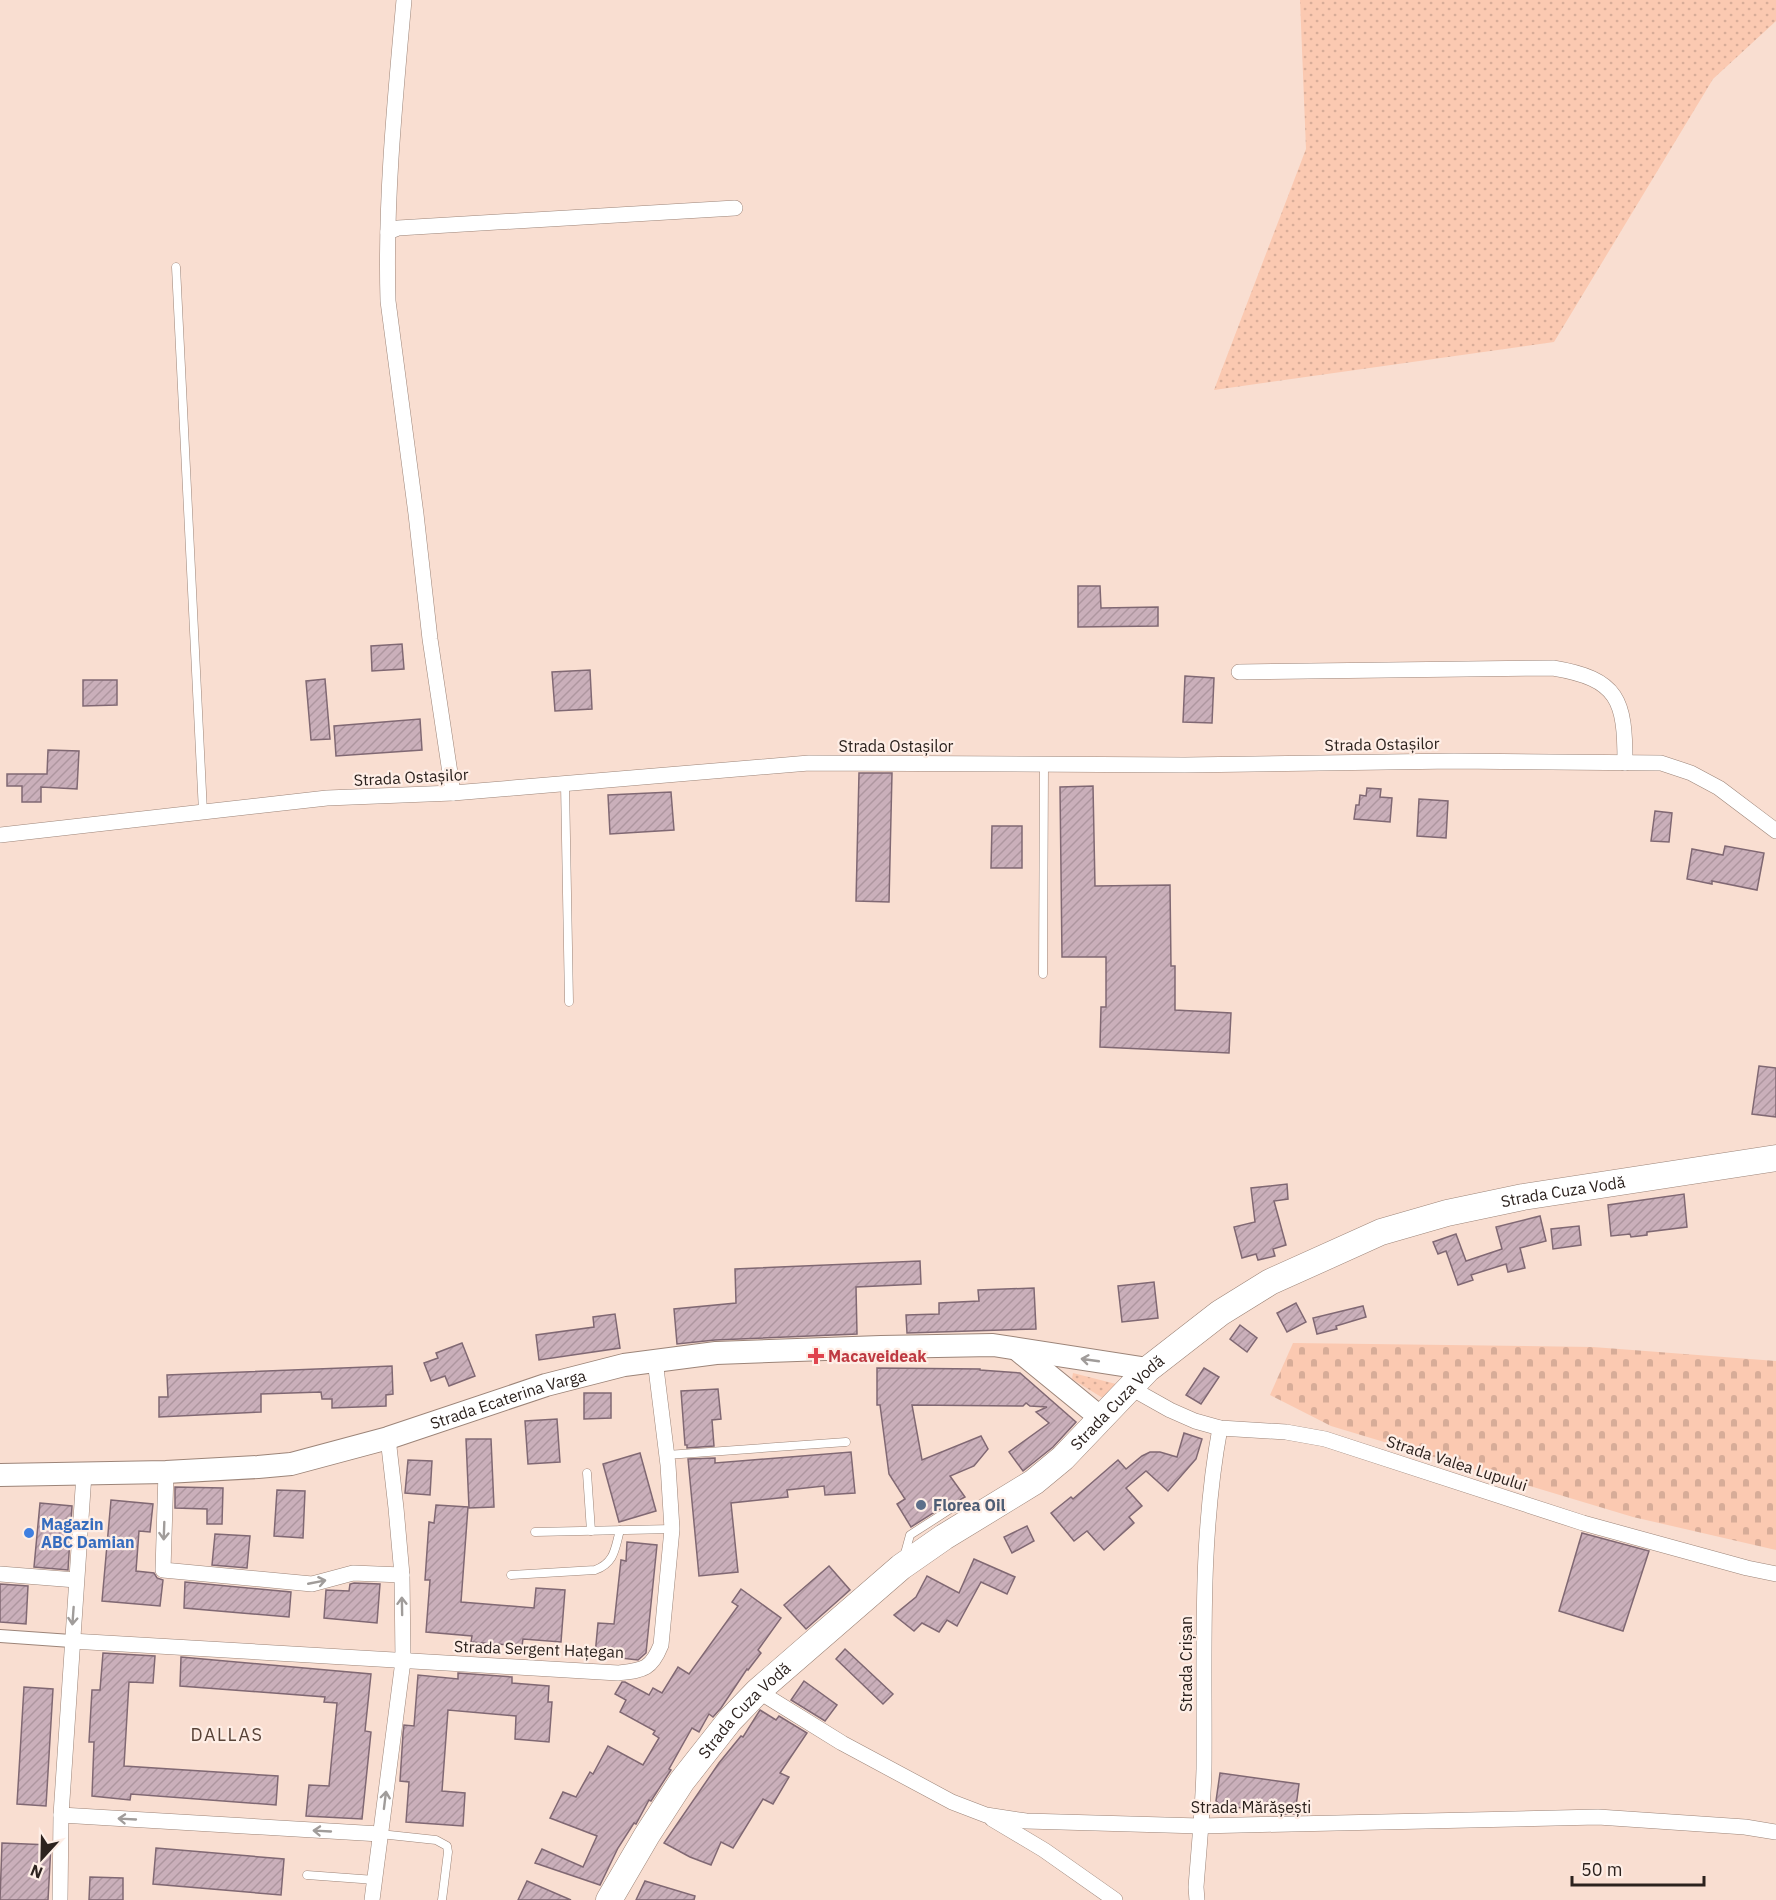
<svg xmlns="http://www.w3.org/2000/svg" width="1776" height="1900" font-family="'IBM Plex Sans',sans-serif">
  <defs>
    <pattern id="green-dots" width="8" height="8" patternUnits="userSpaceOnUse" patternTransform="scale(1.5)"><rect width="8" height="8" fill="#fbc9b1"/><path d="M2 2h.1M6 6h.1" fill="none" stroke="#d7ac98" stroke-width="1.8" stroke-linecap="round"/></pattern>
    <pattern id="cemetery-stones" width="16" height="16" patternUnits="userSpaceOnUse" patternTransform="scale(1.5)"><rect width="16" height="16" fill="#fbc9b1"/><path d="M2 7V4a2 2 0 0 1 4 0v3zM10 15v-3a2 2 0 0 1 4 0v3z" fill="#d7ac98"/></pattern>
    <pattern id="building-hatch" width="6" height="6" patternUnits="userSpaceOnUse" patternTransform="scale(1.5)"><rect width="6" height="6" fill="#caafba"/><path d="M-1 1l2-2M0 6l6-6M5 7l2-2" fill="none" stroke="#ae969f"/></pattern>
  </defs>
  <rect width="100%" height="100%" fill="#f9ded1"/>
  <g fill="url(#green-dots)">
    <polygon points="1300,0 1776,0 1776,21 1713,79 1554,342 1214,390 1306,149"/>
    <polygon points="1073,1373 1116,1384 1106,1400 1072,1379"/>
  </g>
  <polygon fill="url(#cemetery-stones)" points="1293,1343 1593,1347 1776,1361 1776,1550 1633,1517 1331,1426 1270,1395"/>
  <g fill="url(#building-hatch)" stroke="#806873" stroke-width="1.5">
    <polygon points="1078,586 1100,586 1101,608 1158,607 1158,626 1078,627"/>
    <polygon points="402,644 404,669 372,671 371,646"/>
    <polygon points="590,670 592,709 555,711 552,672"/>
    <polygon points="1185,676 1214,678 1212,723 1183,722"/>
    <polygon points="325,679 330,739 311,740 306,681"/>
    <polygon points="83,680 117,680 117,705 83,706"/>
    <polygon points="420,719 422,750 336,756 334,726"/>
    <polygon points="48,750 79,751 77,789 41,787 41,802 22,802 22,786 7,786 7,774 47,774"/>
    <polygon points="859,773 892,773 889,902 856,901"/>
    <polygon points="1093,786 1095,886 1170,885 1171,966 1175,966 1175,1010 1231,1013 1229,1053 1100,1047 1101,1007 1106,1007 1106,957 1062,957 1060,787"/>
    <polygon points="1367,788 1381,789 1380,797 1392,798 1390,822 1354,819 1356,805 1359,805 1360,795 1366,796"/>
    <polygon points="671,792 674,830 610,834 608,795"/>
    <polygon points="1419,799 1448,801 1446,838 1417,836"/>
    <polygon points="1655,811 1672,813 1669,842 1651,841"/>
    <polygon points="992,826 1022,826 1022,868 991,868"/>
    <polygon points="1725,846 1764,853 1757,890 1712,881 1712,884 1687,879 1692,849 1723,855"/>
    <polygon points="1759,1066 1776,1068 1776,1117 1752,1114"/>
    <polygon points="1287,1184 1288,1199 1274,1201 1286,1245 1273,1249 1275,1256 1258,1260 1256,1254 1242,1258 1234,1227 1255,1222 1251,1188"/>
    <polygon points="1684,1194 1687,1227 1647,1232 1647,1235 1631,1237 1630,1234 1611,1236 1608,1205"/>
    <polygon points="1540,1216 1546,1241 1520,1248 1525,1268 1508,1272 1506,1264 1471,1275 1473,1280 1458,1285 1446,1251 1438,1254 1433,1242 1456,1234 1466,1261 1502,1249 1496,1227"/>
    <polygon points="1579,1226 1581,1245 1553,1249 1551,1229"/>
    <polygon points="920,1261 921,1284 856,1287 857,1334 715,1340 677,1344 674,1309 736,1303 735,1269"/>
    <polygon points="1154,1282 1158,1318 1122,1322 1118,1286"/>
    <polygon points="1034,1288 1036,1329 907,1333 906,1315 939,1314 939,1303 979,1301 978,1290"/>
    <polygon points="1296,1303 1306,1322 1287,1332 1277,1313"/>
    <polygon points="1363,1306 1366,1317 1336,1326 1337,1329 1317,1334 1313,1318"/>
    <polygon points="615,1314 620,1348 539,1360 536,1335 594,1327 593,1317"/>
    <polygon points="1240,1325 1257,1338 1247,1352 1230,1339"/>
    <polygon points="462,1343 475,1376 449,1386 445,1376 431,1381 424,1363 438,1358 436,1353"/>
    <polygon points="392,1366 393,1394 386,1395 386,1406 332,1408 332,1399 322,1399 321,1392 261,1394 261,1412 159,1417 159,1397 168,1397 167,1375"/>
    <polygon points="877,1368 980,1369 980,1370 1020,1373 1076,1422 1053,1447 1023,1471 1009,1452 1049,1423 1036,1412 1047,1407 1030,1406 1026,1403 1023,1406 912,1405 922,1460 981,1436 988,1449 974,1466 950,1476 965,1497 956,1502 949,1503 911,1527 897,1504 905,1499 889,1474 880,1405 877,1405"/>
    <polygon points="1204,1368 1219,1377 1201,1404 1186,1395"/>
    <polygon points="718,1389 721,1419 712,1420 714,1446 687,1448 687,1445 685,1445 681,1391"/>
    <polygon points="584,1393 611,1393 611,1418 584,1419"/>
    <polygon points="557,1419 560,1462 528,1464 525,1421"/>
    <polygon points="1184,1433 1202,1439 1196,1459 1168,1491 1146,1471 1126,1488 1142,1506 1129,1517 1134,1523 1104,1550 1087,1531 1074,1541 1051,1513 1071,1497 1073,1499 1118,1460 1126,1469 1142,1456 1150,1452 1160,1452 1177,1457"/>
    <polygon points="466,1439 491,1439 494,1507 469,1508"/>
    <polygon points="851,1452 855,1493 825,1495 824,1486 787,1490 788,1497 731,1503 738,1572 699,1576 688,1459 715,1458 715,1463"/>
    <polygon points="640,1453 656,1511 619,1522 603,1464"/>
    <polygon points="408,1460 432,1461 430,1495 405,1493"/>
    <polygon points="175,1487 223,1488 222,1524 207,1524 207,1509 175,1508"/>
    <polygon points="277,1490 305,1491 303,1538 274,1536"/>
    <polygon points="111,1500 153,1504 150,1532 139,1531 136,1571 154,1573 157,1578 163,1580 160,1606 102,1601"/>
    <polygon points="40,1503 72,1506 68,1570 34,1567"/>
    <polygon points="436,1505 468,1507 461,1602 534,1608 536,1588 565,1590 561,1642 523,1639 522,1646 471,1642 472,1636 426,1632 430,1580 425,1580 429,1522 434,1523"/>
    <polygon points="1027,1526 1034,1541 1012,1553 1004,1537"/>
    <polygon points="1582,1533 1649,1551 1623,1631 1559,1611"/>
    <polygon points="215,1534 250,1536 247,1568 212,1565"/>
    <polygon points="627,1542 657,1545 646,1653 638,1660 595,1655 598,1623 614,1624 621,1560 626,1561"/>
    <polygon points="974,1559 1015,1577 1007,1594 981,1582 957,1626 947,1620 939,1632 922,1623 914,1631 894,1615 916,1597 927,1576 959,1593"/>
    <polygon points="829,1566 850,1590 806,1629 784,1605"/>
    <polygon points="185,1582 291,1592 289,1617 184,1608"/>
    <polygon points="354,1583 380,1584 377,1623 324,1618 326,1590 349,1591 350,1584"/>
    <polygon points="0,1584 28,1586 26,1624 0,1622"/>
    <polygon points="741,1589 781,1618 758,1650 761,1653 748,1670 747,1669 721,1708 713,1717 709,1714 699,1732 692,1728 669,1769 671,1770 667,1776 651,1801 649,1800 636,1824 634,1823 618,1848 600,1885 535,1863 542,1849 583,1867 597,1836 550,1818 563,1792 576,1797 590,1772 593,1774 608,1746 643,1765 659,1738 653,1734 655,1731 620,1712 626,1700 615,1694 622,1682 625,1682 649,1695 653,1688 662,1693 678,1667 689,1674 738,1606 732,1602"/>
    <polygon points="845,1649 893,1694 883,1704 836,1659"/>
    <polygon points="103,1653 155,1656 153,1683 129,1682 124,1766 278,1776 276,1805 131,1794 130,1800 92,1796 94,1742 89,1742 92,1690 100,1690"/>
    <polygon points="181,1657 371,1674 365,1731 371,1732 362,1819 306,1816 309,1785 329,1786 337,1703 324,1702 325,1697 180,1686"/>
    <polygon points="458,1673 512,1677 512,1683 549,1686 548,1702 552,1702 549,1742 515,1739 516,1716 448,1710 442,1791 465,1793 463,1826 406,1822 409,1782 400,1781 403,1734 404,1725 414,1726 418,1675 458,1679"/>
    <polygon points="804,1681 837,1705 825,1721 791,1700"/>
    <polygon points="24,1687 53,1689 46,1806 17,1804"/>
    <polygon points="760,1710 776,1720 779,1716 807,1733 780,1773 789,1777 773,1804 763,1799 733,1848 721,1842 711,1865 690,1857 664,1843 719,1763 741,1736 743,1737"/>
    <polygon points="1220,1773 1299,1784 1295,1814 1285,1814 1221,1805 1216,1801"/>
    <polygon points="2,1843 51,1845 48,1900 0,1900"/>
    <polygon points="156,1848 284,1859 281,1895 153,1884"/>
    <polygon points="90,1877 123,1878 123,1900 89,1900"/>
    <polygon points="527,1881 571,1900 518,1900"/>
    <polygon points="645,1881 695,1896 694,1900 636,1900"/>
  </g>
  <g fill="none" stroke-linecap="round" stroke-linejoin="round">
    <defs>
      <g id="service">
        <polyline points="176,267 203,812"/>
        <polyline points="565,784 569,1002"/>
        <polyline points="1043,974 1044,764"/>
        <polyline points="667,1455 846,1442"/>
        <polyline points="587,1473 591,1531"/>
        <polyline points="535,1532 672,1529"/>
        <polyline points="904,1557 910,1535 952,1508 975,1510"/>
        <path d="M 511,1575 L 595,1570 C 615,1563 615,1548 620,1530"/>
        <polyline points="380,1834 436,1840 447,1846 448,1852 442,1900"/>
        <polyline points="307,1875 375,1880"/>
      </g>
      <polyline id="pedestrian" points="0,1636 71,1641"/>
      <g id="minor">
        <path d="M 404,0 C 395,100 385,200 388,301 L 416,514 L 430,639 L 453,793"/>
        <polyline points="388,232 398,228 735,208"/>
        <path d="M 1239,672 L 1553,668 C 1619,679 1625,700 1625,763"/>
        <polyline points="0,835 327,798 453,793 809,763 1185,765 1454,761 1661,763 1691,773 1719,788 1776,831"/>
        <polyline points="1129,1387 1170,1410 1195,1421 1220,1428 1286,1432 1325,1439 1583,1523 1747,1568 1776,1574"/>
        <polyline points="166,1472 163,1570 312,1584 353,1573 402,1575"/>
        <polyline points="0,1574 76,1580"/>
        <path d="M 71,1641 L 618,1673 C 643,1670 651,1670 661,1645 L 672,1529 L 668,1465 L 655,1360"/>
        <polyline points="758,1691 842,1743 952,1802 986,1815 1026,1821 1200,1826 1598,1817 1745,1827 1776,1832"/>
        <polyline points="61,1815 380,1834"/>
        <polyline points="992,1819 1044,1850 1115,1900"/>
        <polyline points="60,1900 61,1815 84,1474"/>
        <polyline points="372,1900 403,1661 402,1575 396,1508 388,1438"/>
        <path d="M 1197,1900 L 1196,1887 C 1199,1848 1203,1808 1204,1769 C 1205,1655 1199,1541 1220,1428"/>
      </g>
      <g id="secondary">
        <polyline points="1019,1351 1101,1418"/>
        <path id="s1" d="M 0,1475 L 166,1472 L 258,1467 L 291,1464 L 388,1438 L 546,1385 L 624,1365 L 716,1353 L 881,1347 L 993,1345 L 1148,1369"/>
      </g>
      <g id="primary">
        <path id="s2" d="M 609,1900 L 647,1835 L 682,1781 L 730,1720 L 758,1691 L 901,1567 L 944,1537 L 1034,1482 L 1063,1458 L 1148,1369 L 1220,1313 L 1270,1282 L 1381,1232 L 1447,1213 L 1523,1197 L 1776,1158"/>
      </g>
    </defs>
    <use href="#service" stroke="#9c8478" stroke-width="9"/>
    <use href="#pedestrian" stroke="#9c8478" stroke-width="14"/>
    <use href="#minor" stroke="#9c8478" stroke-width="16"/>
    <use href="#secondary" stroke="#9c8478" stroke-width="24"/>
    <use href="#primary" stroke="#9c8478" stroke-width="27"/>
    <use href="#service" stroke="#fff" stroke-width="8"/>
    <use href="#pedestrian" stroke="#fff" stroke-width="12"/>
    <use href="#minor" stroke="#fff" stroke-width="15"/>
    <use href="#secondary" stroke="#fff" stroke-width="22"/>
    <use href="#primary" stroke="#fff" stroke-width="26"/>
  </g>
  <defs><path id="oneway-shaft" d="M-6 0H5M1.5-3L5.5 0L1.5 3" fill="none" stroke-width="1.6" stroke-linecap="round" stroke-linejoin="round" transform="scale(1.5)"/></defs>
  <g stroke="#a09c9a">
    <use href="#oneway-shaft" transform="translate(1090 1360) rotate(-172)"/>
    <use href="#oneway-shaft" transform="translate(164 1531) rotate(92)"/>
    <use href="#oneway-shaft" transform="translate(317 1582) rotate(-11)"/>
    <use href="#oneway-shaft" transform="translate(402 1606) rotate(-91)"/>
    <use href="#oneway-shaft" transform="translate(73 1616) rotate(94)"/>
    <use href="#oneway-shaft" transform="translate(385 1800) rotate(-83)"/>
    <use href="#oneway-shaft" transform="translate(127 1819) rotate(-177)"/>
    <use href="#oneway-shaft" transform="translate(322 1831) rotate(-177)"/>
  </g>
  <path fill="#e0444e" stroke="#feeee6" stroke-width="2" d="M813 1347h6v6h6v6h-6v6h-6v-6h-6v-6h6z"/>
  <circle fill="#5c6f8a" stroke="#feeee6" stroke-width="2" cx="921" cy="1505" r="6"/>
  <circle fill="#3f7fe0" stroke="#feeee6" stroke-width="2" cx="29" cy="1533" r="6"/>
  <g text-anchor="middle" stroke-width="4.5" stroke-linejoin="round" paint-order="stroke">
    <g font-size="16" fill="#2c221e" stroke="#feeee6">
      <text transform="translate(1382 744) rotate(-1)" y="6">Strada Ostașilor</text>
      <text x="896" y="752">Strada Ostașilor</text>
      <text transform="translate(411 777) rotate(-3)" y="6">Strada Ostașilor</text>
      <text dy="6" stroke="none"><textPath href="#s2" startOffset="1224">Strada Cuza Vodă</textPath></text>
      <text dy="6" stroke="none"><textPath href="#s1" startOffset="518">Strada Ecaterina Varga</textPath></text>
      <text dy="6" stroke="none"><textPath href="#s2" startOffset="720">Strada Cuza Vodă</textPath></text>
      <text transform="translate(1457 1463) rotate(18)" y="6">Strada Valea Lupului</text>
      <text transform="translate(539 1649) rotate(2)" y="6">Strada Sergent Hațegan</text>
      <text transform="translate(1186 1664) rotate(-90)" y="6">Strada Crișan</text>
      <text dy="6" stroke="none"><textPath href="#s2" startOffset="234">Strada Cuza Vodă</textPath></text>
      <text x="1251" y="1813">Strada Mărășești</text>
    </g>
    <g font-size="16" font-weight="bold" fill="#be3a42" stroke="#feeee6" text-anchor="start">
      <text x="828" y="1362">Macaveideak</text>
    </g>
    <g font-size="16" font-weight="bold" fill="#4e5e75" stroke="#feeee6" text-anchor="start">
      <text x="933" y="1511">Florea Oil</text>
    </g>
    <g font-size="16" font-weight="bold" fill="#366cbe" stroke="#feeee6" text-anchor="start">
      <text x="41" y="1530">Magazin<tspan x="41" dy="18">ABC Damian</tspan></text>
    </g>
    <g font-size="18" letter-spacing="1.5" fill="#574237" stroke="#feeee6">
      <text x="227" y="1741">DALLAS</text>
    </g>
  </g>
  <g transform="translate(42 1858) rotate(202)" stroke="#feeee6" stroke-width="4.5" paint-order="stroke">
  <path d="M0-4.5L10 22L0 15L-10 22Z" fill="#2c221e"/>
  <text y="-9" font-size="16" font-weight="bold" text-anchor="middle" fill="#2c221e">N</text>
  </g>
  <path d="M1572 1876v9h132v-9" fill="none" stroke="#2c221e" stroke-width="3"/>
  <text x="1581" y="1876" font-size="18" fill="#2c221e" stroke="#feeee6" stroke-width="4.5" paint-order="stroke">50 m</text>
</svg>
